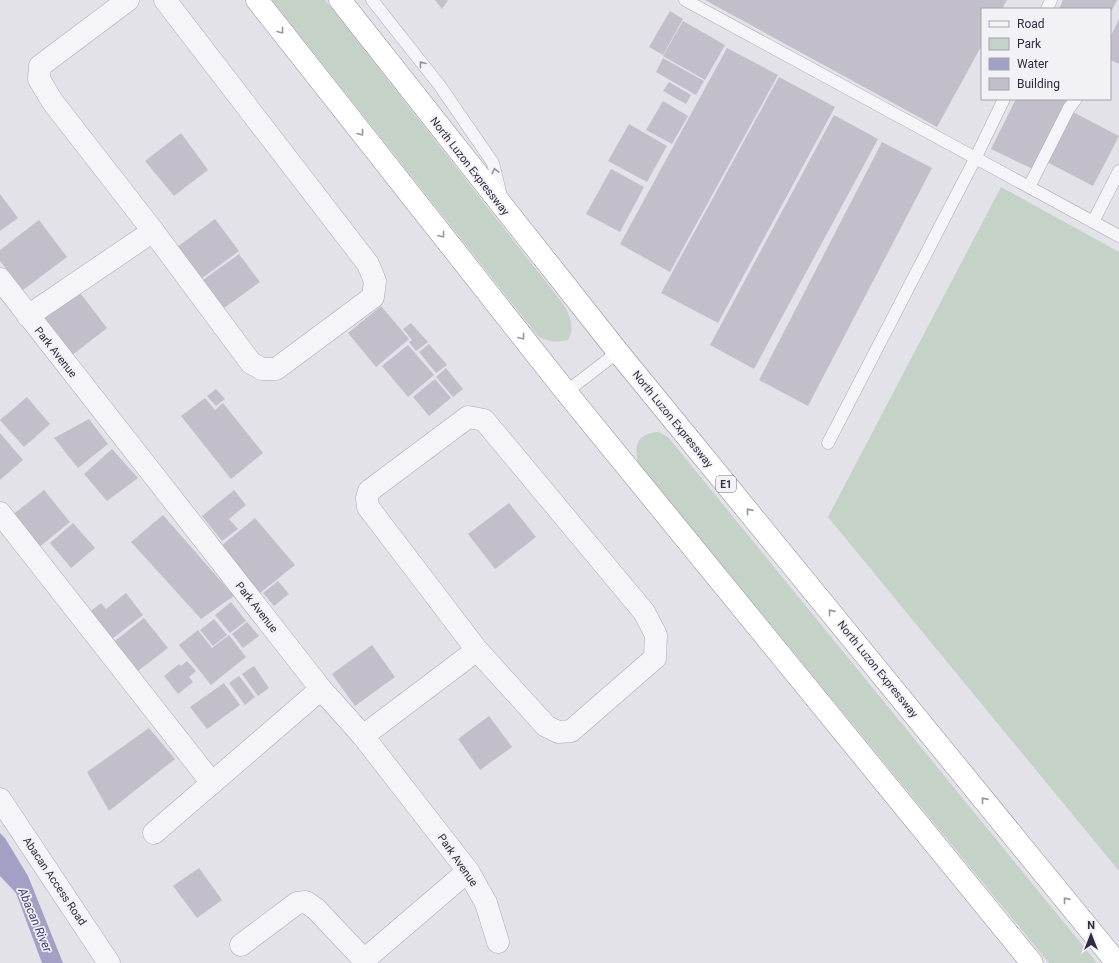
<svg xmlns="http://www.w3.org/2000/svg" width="1119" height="963" font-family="Roboto,sans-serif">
  <rect width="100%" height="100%" fill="#e3e2e9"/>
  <g fill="#c4d2c8">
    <path d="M 272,0 L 325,0 L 561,301 C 569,313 576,326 568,340 C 556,343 548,342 538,336 Z"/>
    <polygon points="1001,187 1119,252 1119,871 828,517"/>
    <path d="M 658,432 L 668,437 L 1097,963 L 1049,963 L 638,463 C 634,444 637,434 658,432 Z"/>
  </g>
  <polygon fill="#a3a0c6" points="0,833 5,838 28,876 63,963 42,963 16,893 0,876"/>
  <g fill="#c2bfcb">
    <polygon points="435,0 448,0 442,9"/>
    <polygon points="705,0 1007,0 1002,9 982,9 982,45 937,127"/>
    <polygon points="1063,0 1117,0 1110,14 1110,9 1059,9"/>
    <polygon points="670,11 683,19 663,55 649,47"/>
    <polygon points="1119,19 1119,64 1110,60 1110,38"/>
    <polygon points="683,21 725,45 705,80 663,56"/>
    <polygon points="727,48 778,75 670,272 620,244"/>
    <polygon points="663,58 704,81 696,95 656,72"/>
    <polygon points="779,77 835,107 718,323 661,293"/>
    <polygon points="669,82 691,95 686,104 663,91"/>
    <polygon points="1016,99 1069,99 1035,170 991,149"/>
    <polygon points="663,101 688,116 672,144 646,130"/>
    <polygon points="1073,112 1119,136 1093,186 1047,162"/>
    <polygon points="834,115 878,139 754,369 710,345"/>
    <polygon points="629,124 667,146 647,182 608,161"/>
    <polygon points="181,133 208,170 174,196 145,161"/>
    <polygon points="882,142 932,168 808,406 759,380"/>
    <polygon points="611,169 644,187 620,232 586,214"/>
    <polygon points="0,194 18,218 0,231"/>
    <polygon points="215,219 239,251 201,279 177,247"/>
    <polygon points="39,220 67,257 23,290 0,261 0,250"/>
    <polygon points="239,254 260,282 224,308 203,280"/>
    <polygon points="77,289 107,328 71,356 40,317"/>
    <polygon points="381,306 409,339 376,367 348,333"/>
    <polygon points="411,323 428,342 416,351 409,342 412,340 403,329"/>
    <polygon points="429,344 447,365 436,373 419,352"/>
    <polygon points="408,345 434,375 408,397 382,366"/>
    <polygon points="446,368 463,389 453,397 436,377"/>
    <polygon points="435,379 451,398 429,416 413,397"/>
    <polygon points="216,389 225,399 216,406 207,396"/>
    <polygon points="27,397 50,424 24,447 0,420"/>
    <polygon points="205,398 215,410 223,403 263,453 231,479 181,416"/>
    <polygon points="89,419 108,444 78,468 54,438"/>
    <polygon points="0,433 23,460 0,480"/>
    <polygon points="112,449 138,478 107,501 84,474"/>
    <polygon points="44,490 70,522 38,548 11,516"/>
    <polygon points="234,490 246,505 229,519 238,529 222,541 202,516"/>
    <polygon points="509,503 536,537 495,569 468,534"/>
    <polygon points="163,515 234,596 201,619 131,542"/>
    <polygon points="255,518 295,565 260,593 221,546"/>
    <polygon points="73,523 95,548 71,568 50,543"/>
    <polygon points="278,581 289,594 274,606 263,593"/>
    <polygon points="126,593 143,615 108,642 87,614 101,603 106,609"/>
    <polygon points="231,602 246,621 230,633 215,615"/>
    <polygon points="144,618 168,648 134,674 111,644"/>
    <polygon points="214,619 227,635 213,646 200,630"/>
    <polygon points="247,622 259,636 243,648 232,634"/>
    <polygon points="198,630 212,648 229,635 246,657 211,685 179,645"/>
    <polygon points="372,645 395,677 355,706 332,674"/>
    <polygon points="187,661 196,671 189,677 193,682 178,694 164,676 179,664 181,666"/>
    <polygon points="254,666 269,688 258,696 242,674"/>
    <polygon points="239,676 255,697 245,705 229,683"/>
    <polygon points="224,683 240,705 207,729 190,707"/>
    <polygon points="489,716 512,747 480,770 458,739"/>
    <polygon points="149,728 175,759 109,811 87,772"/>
    <polygon points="199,868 222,900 197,918 173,886"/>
  </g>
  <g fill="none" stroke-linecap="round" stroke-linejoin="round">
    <defs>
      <g id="service">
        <polyline points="372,0 440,86 493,163 501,196"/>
        <polyline points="685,0 1119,236"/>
        <polyline points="1047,9 1051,0"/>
        <polyline points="1029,187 1069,108 1076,99"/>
        <polyline points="1093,222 1119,171"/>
        <polyline points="566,392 618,352"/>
        <polyline points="828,443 975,159 1004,99"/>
      </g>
      <g id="minor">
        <polyline points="128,0 40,66 39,79 52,101 153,231 251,363 262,369 276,369 373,297 375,281 368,264 165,0"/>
        <polyline points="0,279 321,689 363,736 468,871 486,903 498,942"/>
        <polyline points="28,316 153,231"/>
        <polygon points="468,417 484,420 644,612 656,635 655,658 571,731 558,732 546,726 477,650 368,507 367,498 369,491"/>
        <polyline points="0,513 212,783"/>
        <polyline points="363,736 477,650"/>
        <polyline points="154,833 321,689"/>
        <polyline points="241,945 297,903 306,902 316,909 367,963"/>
        <polyline points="364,960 468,871"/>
      </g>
      <polyline id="tertiary" points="0,799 109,963"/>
      <g id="motorway">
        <polyline points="257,0 566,392 1032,963"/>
        <polyline points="340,0 618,352 1117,963"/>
      </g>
    </defs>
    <use href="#service" stroke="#adabb6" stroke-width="13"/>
    <use href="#minor" stroke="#adabb6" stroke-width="23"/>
    <use href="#tertiary" stroke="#adabb6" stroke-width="23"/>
    <use href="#motorway" stroke="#8e8a9e" stroke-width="23"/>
    <use href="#service" stroke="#f5f4f8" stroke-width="12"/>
    <use href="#minor" stroke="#f5f4f8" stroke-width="22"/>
    <use href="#tertiary" stroke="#f5f4f8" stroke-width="22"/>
    <use href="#motorway" stroke="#fff" stroke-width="22"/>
  </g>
  <defs><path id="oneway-chevron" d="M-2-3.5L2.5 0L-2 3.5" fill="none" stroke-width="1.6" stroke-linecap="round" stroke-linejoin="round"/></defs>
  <g stroke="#98959f">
    <use href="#oneway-chevron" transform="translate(281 31) rotate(52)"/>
    <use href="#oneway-chevron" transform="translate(361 133) rotate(52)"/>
    <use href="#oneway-chevron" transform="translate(442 235) rotate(52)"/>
    <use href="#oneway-chevron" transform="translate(522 337) rotate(52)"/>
    <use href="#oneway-chevron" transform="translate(749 511) rotate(-129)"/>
    <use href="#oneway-chevron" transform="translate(831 612) rotate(-129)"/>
    <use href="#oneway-chevron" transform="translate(984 800) rotate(-129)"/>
    <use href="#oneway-chevron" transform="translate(1066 900) rotate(-129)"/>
  </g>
  <g stroke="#92909c">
    <use href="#oneway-chevron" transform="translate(422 64) rotate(-128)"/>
    <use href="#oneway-chevron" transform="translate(495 171) rotate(-104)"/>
  </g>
  <g text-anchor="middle" stroke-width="3.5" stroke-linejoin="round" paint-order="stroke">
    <rect fill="#f2f1f6" stroke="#6a6676" stroke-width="1" x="716" y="476" width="20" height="16" rx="3"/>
    <g font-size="10" font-weight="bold" fill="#302b3f">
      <text x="726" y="488">E1</text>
    </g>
    <g font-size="11" fill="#302b3f" stroke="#f2f1f6">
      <text transform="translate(470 166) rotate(52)" y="4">North Luzon Expressway</text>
      <text transform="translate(56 352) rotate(52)" y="4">Park Avenue</text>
      <text transform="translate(673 419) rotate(51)" y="4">North Luzon Expressway</text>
      <text transform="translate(257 607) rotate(52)" y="4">Park Avenue</text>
      <text transform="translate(878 669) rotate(51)" y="4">North Luzon Expressway</text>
      <text transform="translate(458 860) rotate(55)" y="4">Park Avenue</text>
      <text transform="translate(55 881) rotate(56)" y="4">Abacan Access Road</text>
    </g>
    <g font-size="12" font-style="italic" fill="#403970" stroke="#f2f1f6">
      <text transform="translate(35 920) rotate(67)" y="4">Abacan River</text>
    </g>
  </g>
  <rect x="981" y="8" width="130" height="92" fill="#f2f1f6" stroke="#a4a2ad"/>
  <rect x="989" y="21" width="20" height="6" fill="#f5f4f8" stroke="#a4a2ad"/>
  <text x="1017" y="28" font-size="12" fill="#302b3f">Road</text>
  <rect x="989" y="38" width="20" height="12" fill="#c4d2c8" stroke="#a4a2ad"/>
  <text x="1017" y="48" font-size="12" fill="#302b3f">Park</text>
  <rect x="989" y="58" width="20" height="12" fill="#a3a0c6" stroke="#a4a2ad"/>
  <text x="1017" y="68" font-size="12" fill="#302b3f">Water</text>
  <rect x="989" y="78" width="20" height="12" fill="#c2bfcb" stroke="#a4a2ad"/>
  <text x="1017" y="88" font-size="12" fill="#302b3f">Building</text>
  <g transform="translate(1091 935)" stroke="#f2f1f6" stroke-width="3" paint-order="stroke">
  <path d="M0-3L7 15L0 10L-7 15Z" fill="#302b3f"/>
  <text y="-6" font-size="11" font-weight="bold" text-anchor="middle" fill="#302b3f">N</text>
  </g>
</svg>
